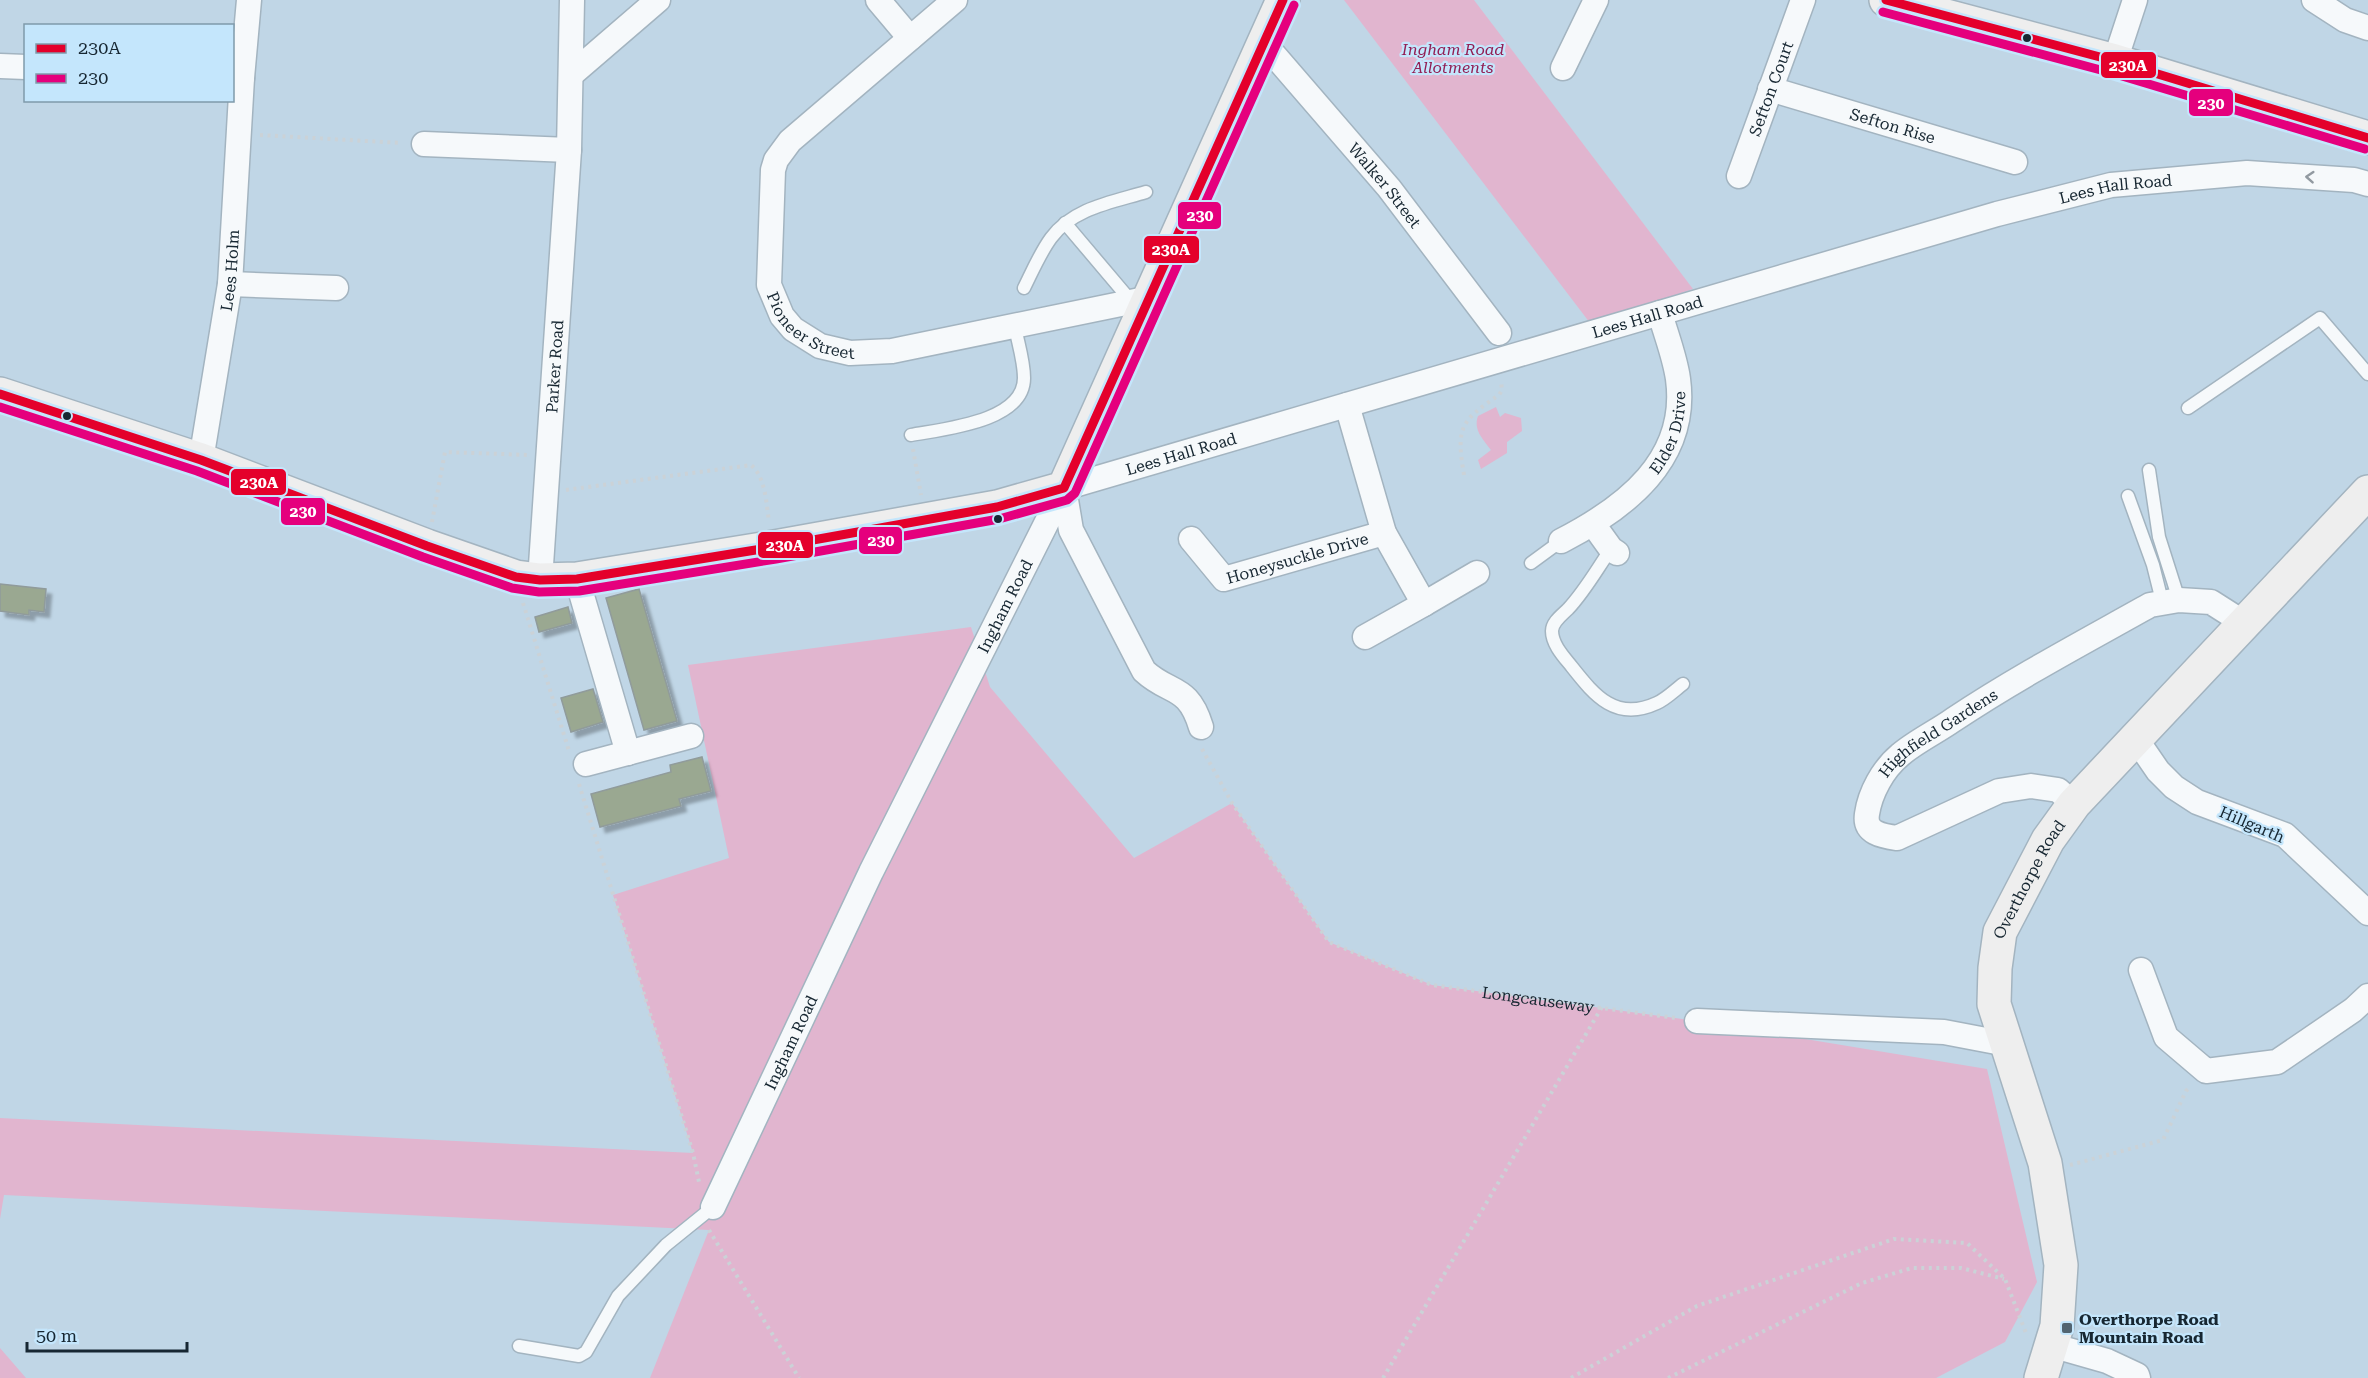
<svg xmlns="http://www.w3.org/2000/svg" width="2368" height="1378" font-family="'Roboto Serif',serif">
  <defs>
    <filter id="shadow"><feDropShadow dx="5.5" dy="5.5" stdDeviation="1.5" flood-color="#0004"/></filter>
  </defs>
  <rect width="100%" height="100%" fill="#c0d6e6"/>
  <g fill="#e1b5cf">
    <polygon points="1344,0 1474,0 1693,289 1590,323"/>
    <path d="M 1496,407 L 1500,417 L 1505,413 L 1521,418 L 1522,431 L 1507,442 L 1507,453 L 1481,469 L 1478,460 L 1491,450 C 1483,439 1473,430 1478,416 Z"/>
    <polygon points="971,627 990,687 1134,858 1232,803 1329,942 1432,985 1697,1021 1987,1069 2037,1282 2005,1342 1936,1378 650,1378 709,1230 4,1195 0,1219 0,1118 693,1153 613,895 729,858 688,665"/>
    <polygon points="0,1348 26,1378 0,1378"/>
  </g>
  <g fill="#9aa891" stroke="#909b9b" stroke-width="1.5" filter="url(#shadow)">
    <polygon points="0,584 46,589 44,612 29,610 29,615 0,611"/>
    <polygon points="639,589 677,721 644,730 606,598"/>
    <polygon points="568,607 572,623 539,632 535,617"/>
    <polygon points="593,689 603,722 571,732 561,698"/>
    <polygon points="702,757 711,791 679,799 681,806 600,827 591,794 671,772 670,765"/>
  </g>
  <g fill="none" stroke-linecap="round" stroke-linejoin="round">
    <defs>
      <g id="lane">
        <polyline points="1065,223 1131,301"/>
        <path d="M 1024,288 C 1032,272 1040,253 1051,238 C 1073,208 1113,202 1146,192"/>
        <polyline points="2188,408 2320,318 2368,374"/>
        <path d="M 911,435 C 943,429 1024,422 1024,378 C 1024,361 1018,343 1015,327"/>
        <polyline points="2149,470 2159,537 2179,600"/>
        <polyline points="2128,496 2153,565 2162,601"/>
        <path d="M 1611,549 C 1597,569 1585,591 1568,609 C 1562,615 1552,622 1552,631 C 1552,645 1565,658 1572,667 C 1595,696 1616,722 1657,703 C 1666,699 1675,690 1683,684"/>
        <polyline points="1531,563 1561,541"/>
        <polyline points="519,1346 579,1356 586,1352 618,1296 666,1245 713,1207"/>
      </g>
      <g id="street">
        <polyline points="878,0 910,38"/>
        <path id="s2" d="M 955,0 L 790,141 L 776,160 L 773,170 L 769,285 L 782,316 L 793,329 L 820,346 L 850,353 L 892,351 L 1150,298"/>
        <polyline points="2314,0 2345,20 2368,28"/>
        <path id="s3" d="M 1263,42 L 1389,188 L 1499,333"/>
        <polyline points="2115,61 2135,0"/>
        <polyline points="0,66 26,67"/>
        <polyline points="1563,68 1596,0"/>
        <polyline points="572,74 658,0"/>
        <polyline points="242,78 249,0"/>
        <path id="s4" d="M 1770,89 L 2015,162"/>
        <polyline points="424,144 569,150"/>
        <path id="s5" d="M 1739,176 L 1803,0"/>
        <polyline points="230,284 336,288"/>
        <polyline points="1347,405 1384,533 1424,604 1365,637"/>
        <path id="s6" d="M 201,460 L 230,284 L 242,78 L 232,78"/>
        <path id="s7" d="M 1064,488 L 1997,214 L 2111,185 L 2247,173 L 2354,180 L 2368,184"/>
        <path d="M 1064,488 L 1071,530 L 1144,671 C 1170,695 1188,684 1201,727"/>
        <polyline points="1593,524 1611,549 1617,553"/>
        <path id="s8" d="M 1191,539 L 1224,579 L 1384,533"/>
        <path id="s9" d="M 1561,541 C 1625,508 1689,460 1678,379 C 1675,357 1666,335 1660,313"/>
        <polyline points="577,579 628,753"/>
        <path id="s10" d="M 540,580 L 569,150 L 572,0"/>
        <polyline points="1424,604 1477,573"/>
        <polyline points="2136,739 2158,771 2174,787 2197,802 2285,835 2368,913"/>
        <polyline points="586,764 691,736"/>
        <path id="s11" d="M 2074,804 L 2058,790 L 2031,786 L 1999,791 L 1897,838 C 1882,836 1864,833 1867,814 C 1870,793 1883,769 1900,755 C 1915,742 1936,732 1953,720 C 2016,678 2084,642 2150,605 L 2179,600 L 2211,602 L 2244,623"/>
        <polyline points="2141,970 2166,1037 2206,1071 2277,1062 2353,1010 2368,996"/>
        <polyline points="1697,1021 1944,1032 2007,1044"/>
        <path id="s12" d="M 713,1207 L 871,872 L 1064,488"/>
        <polyline points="2051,1345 2107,1361 2137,1375 2138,1378"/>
      </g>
      <g id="secondary">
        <polyline points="1886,0 2115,61 2368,138"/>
        <polyline points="0,394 201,460 427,546 516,577 540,580 577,579 774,547 997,507 1064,488 1283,0"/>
        <path id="s13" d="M 2041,1378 L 2057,1326 L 2061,1265 L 2045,1163 L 1994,1004 L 1995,968 L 2000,932 L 2048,840 L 2074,804 L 2368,492"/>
      </g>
    </defs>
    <use href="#lane" stroke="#a3b4c0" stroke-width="15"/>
    <use href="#street" stroke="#a3b4c0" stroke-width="27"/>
    <use href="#secondary" stroke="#a3b4c0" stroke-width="36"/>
    <g stroke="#cbd2d7" stroke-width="4" stroke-dasharray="3 4.5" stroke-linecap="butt">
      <polyline points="260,135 402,143"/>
      <polyline points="913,449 921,495"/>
      <path d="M 1464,475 C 1456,428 1460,421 1499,395 L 1502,390 L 1501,381"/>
      <path d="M 566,490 L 751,465 C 766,478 766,503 769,521"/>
      <polyline points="432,522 445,452 529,455"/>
      <polyline points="523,603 569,751"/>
      <path id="s1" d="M 1202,749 L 1232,803 L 1329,942 L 1432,985 L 1676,1018"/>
      <polyline points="579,784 693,1153 699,1182"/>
      <polyline points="2070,1165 2163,1140 2186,1091 2191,1086"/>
      <polyline points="709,1230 799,1378"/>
      <polyline points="1383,1378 1602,1007"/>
      <polyline points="1571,1378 1697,1306 1894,1239 1967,1243 2005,1279 2026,1333"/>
      <polyline points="1668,1378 1862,1283 1912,1268 1961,1268 2004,1279"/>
    </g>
    <use href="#lane" stroke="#f6f9fb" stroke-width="12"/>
    <use href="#street" stroke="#f6f9fb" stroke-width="24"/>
    <use href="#secondary" stroke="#eee" stroke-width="33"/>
    <defs>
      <g id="bus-1">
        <polyline points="1886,0 2115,61 2368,138"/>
        <polyline points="0,394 201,460 427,546 516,577 540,580 577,579 774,547 997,507 1064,488 1283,0"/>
      </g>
      <g id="bus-2">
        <polyline points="1883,12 2112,73 2365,149"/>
        <polyline points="0,407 197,471 423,557 512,588 539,592 579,591 776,559 999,519 1067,500 1075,493 1294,5"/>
      </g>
    </defs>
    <use href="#bus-1" stroke="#c4e6fc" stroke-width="14"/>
    <use href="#bus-2" stroke="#c4e6fc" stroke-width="14"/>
    <use href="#bus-1" stroke="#e4002b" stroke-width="9"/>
    <use href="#bus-2" stroke="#e5007d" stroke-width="9"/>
  </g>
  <defs><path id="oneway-chevron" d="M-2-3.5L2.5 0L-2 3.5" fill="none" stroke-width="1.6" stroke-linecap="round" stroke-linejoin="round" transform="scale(1.5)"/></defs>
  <use stroke="#929aa1" href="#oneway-chevron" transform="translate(2310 177) rotate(-176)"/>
  <g fill="#172732" stroke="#c4e6fc" stroke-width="2">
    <circle cx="2027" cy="38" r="5"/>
    <circle cx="67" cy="416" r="5"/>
    <circle cx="998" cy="519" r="5"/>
  </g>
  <rect fill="#526471" stroke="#c4e6fc" stroke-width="2" x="2061" y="1322" width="12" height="12" rx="3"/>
  <g text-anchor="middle" stroke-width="4.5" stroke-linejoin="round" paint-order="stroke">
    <g font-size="16" font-style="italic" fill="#921e54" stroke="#c4e6fc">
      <text x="1453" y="55">Ingham Road<tspan x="1453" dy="18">Allotments</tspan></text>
    </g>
    <g font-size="16" fill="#172732" stroke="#c4e6fc">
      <text dy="6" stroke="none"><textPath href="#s5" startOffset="93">Sefton Court</textPath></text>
      <text dy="6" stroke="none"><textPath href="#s4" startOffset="128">Sefton Rise</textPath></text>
      <text dy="6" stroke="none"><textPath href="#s3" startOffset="188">Walker Street</textPath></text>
      <text dy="6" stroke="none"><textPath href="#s7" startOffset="1094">Lees Hall Road</textPath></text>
      <text dy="6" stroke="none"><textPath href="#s6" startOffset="192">Lees Holm</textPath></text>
      <text dy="6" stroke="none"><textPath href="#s7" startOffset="608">Lees Hall Road</textPath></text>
      <text dy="6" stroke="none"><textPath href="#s2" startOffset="429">Pioneer Street</textPath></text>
      <text dy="6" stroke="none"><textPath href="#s10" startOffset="214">Parker Road</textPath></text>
      <text dy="6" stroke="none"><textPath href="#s9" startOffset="159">Elder Drive</textPath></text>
      <text dy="6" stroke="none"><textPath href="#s7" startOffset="122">Lees Hall Road</textPath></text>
      <text dy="6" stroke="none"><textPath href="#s8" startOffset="128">Honeysuckle Drive</textPath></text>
      <text dy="6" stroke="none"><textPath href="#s12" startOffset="668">Ingham Road</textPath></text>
      <text dy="6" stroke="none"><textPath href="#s11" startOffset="350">Highfield Gardens</textPath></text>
      <text transform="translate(2252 824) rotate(23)" y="6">Hillgarth</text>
      <text dy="6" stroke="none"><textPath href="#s13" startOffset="518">Overthorpe Road</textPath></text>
      <text dy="6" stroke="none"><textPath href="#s1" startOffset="450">Longcauseway</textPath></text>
      <text dy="6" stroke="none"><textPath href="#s12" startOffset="182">Ingham Road</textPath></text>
    </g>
    <g font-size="16" font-weight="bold" fill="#172732" stroke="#c4e6fc" text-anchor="start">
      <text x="2079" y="1325">Overthorpe Road<tspan x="2079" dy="18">Mountain Road</tspan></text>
    </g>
  </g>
  <g stroke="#c4e6fc" stroke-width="2">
    <rect x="2100" y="51" width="57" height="28" rx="6" fill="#e4002b"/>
    <rect x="2188" y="88" width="46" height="29" rx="6" fill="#e5007d"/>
    <rect x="1177" y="201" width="45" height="29" rx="6" fill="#e5007d"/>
    <rect x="1143" y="235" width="57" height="29" rx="6" fill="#e4002b"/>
    <rect x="230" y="468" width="57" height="28" rx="6" fill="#e4002b"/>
    <rect x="280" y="497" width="46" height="29" rx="6" fill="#e5007d"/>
    <rect x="858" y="526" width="45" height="29" rx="6" fill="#e5007d"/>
    <rect x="757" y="531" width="57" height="28" rx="6" fill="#e4002b"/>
  </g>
  <g font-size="16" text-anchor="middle" font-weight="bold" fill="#fff">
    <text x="2128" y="71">230A</text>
    <text x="2211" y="109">230</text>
    <text x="1200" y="221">230</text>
    <text x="1171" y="255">230A</text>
    <text x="259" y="488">230A</text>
    <text x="303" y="517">230</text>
    <text x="881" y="546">230</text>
    <text x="785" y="551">230A</text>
  </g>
  <rect x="24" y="24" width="210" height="78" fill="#c4e6fc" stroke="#7f9aab" stroke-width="1.5"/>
  <rect x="36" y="44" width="30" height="9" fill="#e4002b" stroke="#7f9aab" stroke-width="1.5"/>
  <text x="78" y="54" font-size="18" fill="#172732">230A</text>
  <rect x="36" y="74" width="30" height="9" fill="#e5007d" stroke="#7f9aab" stroke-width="1.5"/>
  <text x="78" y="84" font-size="18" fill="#172732">230</text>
  <path d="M27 1342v9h160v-9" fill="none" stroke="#172732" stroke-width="3"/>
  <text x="36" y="1342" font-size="18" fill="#172732" stroke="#c4e6fc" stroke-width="4.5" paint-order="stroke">50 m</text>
</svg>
